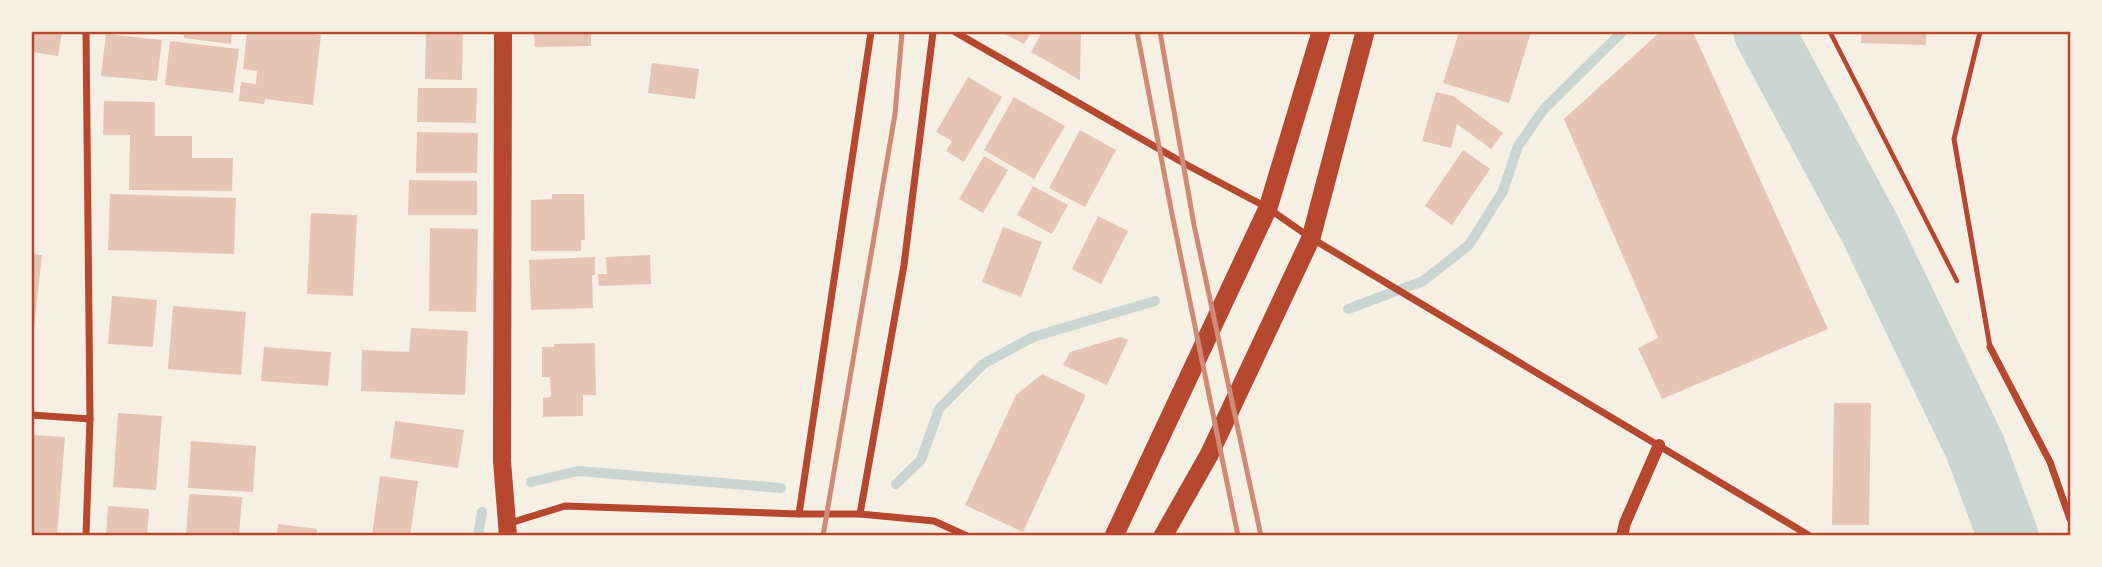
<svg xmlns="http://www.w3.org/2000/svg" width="2102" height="567" font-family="'PT Serif',serif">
  <rect width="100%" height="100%" fill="#f6efe4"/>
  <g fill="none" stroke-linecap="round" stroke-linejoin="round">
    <g stroke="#c9d6d2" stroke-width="10">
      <polyline points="1348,309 1423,281 1469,245 1503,191 1518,146 1544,109 1622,32"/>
      <polyline points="531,482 578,471 781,488"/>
      <polyline points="896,484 921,460 939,409 983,364 1033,337 1155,301"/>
      <polyline points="478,536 482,512"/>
    </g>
    <polyline stroke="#c9d6d2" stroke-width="61" points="1764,32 1870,229 1975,447 2008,536"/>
  </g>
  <g fill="#e6c5b7">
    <polygon points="32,32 62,32 58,56 32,52"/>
    <polygon points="172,32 232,32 231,44 184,38 184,35 172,33"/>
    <polygon points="247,32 290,32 321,35 313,105 265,99 264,104 239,101 241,82 256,84 257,71 243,69"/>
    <polygon points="426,32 463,32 462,80 425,79"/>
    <polygon points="534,32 591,32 591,46 535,47"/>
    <polygon points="1001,32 1031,32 1024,44"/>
    <polygon points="1042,32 1081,32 1080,80 1031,52"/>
    <polygon points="1459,32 1531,32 1509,103 1443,83"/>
    <polygon points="1660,32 1693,32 1828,329 1662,399 1638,348 1658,338 1564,119"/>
    <polygon points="1862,32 1926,32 1926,45 1861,43"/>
    <polygon points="106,34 162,40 157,81 101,76"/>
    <polygon points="170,41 239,49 233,93 165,85"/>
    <polygon points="652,63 699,69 695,99 648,93"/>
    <polygon points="968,77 1002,97 964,162 946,151 952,141 936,132"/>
    <polygon points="418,88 477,88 476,123 417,122"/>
    <polygon points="1436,92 1453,96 1503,133 1491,149 1457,124 1451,148 1422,141"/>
    <polygon points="1014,97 1065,126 1034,179 984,150"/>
    <polygon points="104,101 155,102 155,136 192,136 192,158 233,158 232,191 129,190 130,135 103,135"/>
    <polygon points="1080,130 1116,150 1085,207 1049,188"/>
    <polygon points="417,132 478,133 477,173 416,173"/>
    <polygon points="1463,150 1490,169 1452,225 1425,206"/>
    <polygon points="984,156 1008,170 983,213 959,199"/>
    <polygon points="409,180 477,181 477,215 408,215"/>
    <polygon points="1033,186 1068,205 1052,234 1017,215"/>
    <polygon points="110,194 236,198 234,254 108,250"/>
    <polygon points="552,194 584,194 585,240 581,240 581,251 531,251 531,200 552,199"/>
    <polygon points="311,213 357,215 353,296 307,294"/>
    <polygon points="1098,216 1128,231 1101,284 1072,269"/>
    <polygon points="1003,227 1042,242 1021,297 982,282"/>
    <polygon points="430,228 478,229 476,312 429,311"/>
    <polygon points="32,254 42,255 33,336 32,336"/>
    <polygon points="650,255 651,284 599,286 598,274 607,274 606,257"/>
    <polygon points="595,257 595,275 592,275 593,308 531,310 529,260"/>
    <polygon points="112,296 157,300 153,347 108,344"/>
    <polygon points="173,306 246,312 241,375 168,369"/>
    <polygon points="411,328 468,331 465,395 361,391 362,350 409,352"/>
    <polygon points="1120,337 1128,340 1107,385 1063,365 1070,352"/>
    <polygon points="595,343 596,395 583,395 583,416 543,417 543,398 551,397 550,377 542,377 542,347 554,347 554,344"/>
    <polygon points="264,347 331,352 328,386 261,381"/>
    <polygon points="1042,374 1086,395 1023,532 965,505 1016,395"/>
    <polygon points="1834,403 1871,403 1869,525 1832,525"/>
    <polygon points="118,413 162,416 156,490 113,487"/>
    <polygon points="395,421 464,430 458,468 390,458"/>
    <polygon points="32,435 65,437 57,536 32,536"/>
    <polygon points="191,441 256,446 253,492 188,488"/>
    <polygon points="380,476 418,481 410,536 372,536"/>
    <polygon points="189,494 242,497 239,536 186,536"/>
    <polygon points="108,506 149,509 147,536 106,536"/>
    <polygon points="278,524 317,529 316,536 277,536"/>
  </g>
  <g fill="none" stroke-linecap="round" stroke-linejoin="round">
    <polyline stroke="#b5482f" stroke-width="4.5" points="1830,32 1957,281"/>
    <polyline stroke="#b5482f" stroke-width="5" points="1980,32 1954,139 1990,347"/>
    <g stroke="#b5482f" stroke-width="7">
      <polyline points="933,32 904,265 860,514 934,521 967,536"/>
      <polyline points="955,32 1187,165 1268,208 1311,238 1810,536"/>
      <polyline points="1990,347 2050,462 2070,519"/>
      <polyline points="32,415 90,419"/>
      <polyline points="799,514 871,32"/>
      <polyline points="507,524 565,506 799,514 860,514"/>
      <polyline points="86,536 90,419 86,32"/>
    </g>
    <polyline stroke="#b5482f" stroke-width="12" points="1622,536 1625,523 1659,445"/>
    <polyline stroke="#b5482f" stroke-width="18" points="503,32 502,461 508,536"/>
    <g stroke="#b5482f" stroke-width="19">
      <polyline points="1114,536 1268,208 1321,32"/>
      <polyline points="1163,536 1209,455 1311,238 1365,32"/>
    </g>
    <g stroke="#cf8b77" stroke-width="5">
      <polyline points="1137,32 1173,219 1238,536"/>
      <polyline points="1160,32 1194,225 1261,536"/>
      <polyline points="823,536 895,114 902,32"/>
    </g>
  </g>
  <rect width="2102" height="567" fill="none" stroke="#f6efe4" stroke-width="66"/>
  <rect x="33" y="33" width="2036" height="501" fill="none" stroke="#b5482f" stroke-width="2.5"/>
</svg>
